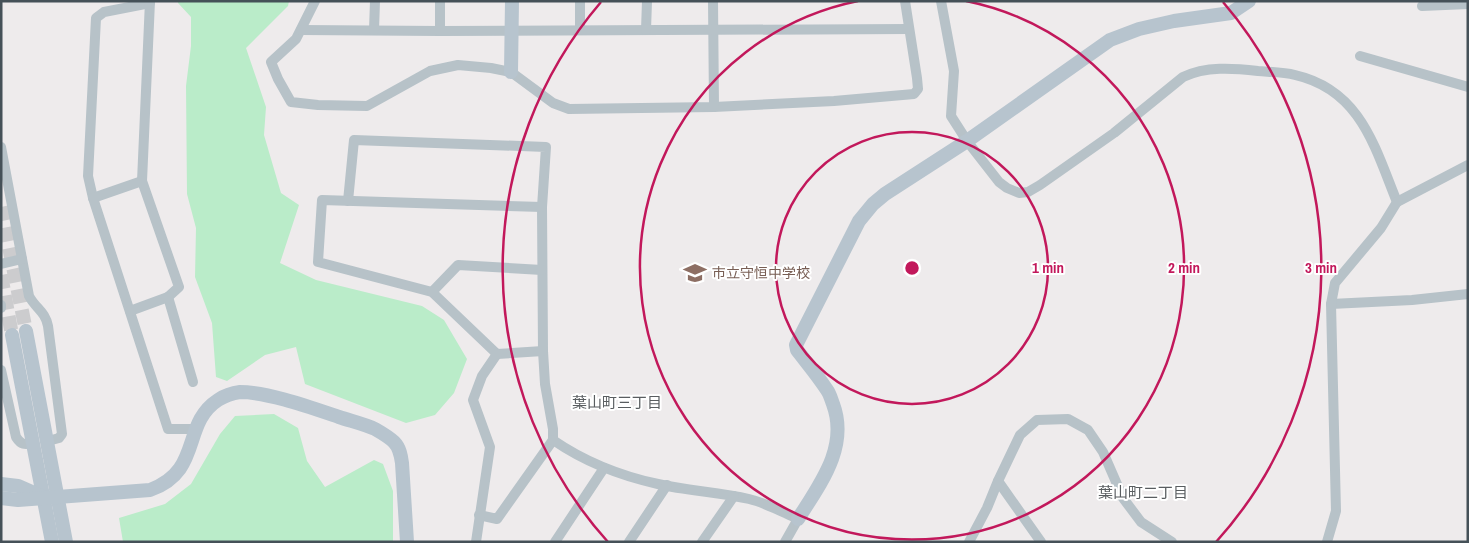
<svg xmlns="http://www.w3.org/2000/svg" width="1469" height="543" font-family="'Archivo Narrow','Noto Sans JP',sans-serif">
  <rect width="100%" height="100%" fill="#eeebec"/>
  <g fill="#baecc9">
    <polygon points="178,1 289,1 288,6 246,48 266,107 264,135 281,193 299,205 280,263 316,280 422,306 444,320 467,359 454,393 435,415 406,423 305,384 296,347 265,355 227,381 216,377 212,323 195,277 196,228 187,194 186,86 191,46 191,17 178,3"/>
    <polygon points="274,414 298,428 307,461 325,487 374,460 383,464 393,491 393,542 123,542 119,518 165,504 191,484 220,434 235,416"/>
  </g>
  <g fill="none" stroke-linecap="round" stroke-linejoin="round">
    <g stroke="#ccccce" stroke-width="14" stroke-dasharray="14 7" stroke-linecap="butt">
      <polyline points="1,207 26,331"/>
      <polyline points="1,275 12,335"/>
    </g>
    <g stroke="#b7c2c8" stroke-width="10">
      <polyline points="315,1 296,39 271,62 278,79 291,102 318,105 367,106 430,71 458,65 491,68 511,72 553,103 569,109 714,107 834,101 914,94 918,89 917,78 905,1"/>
      <polyline points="713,1 714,107"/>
      <path d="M 941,1 L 954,71 L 951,116 L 967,141 L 999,182 L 1007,188 L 1019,193 L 1028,192 L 1040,185 L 1114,133 L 1183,77 C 1206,66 1233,68 1258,71 C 1270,72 1283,72 1295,75 C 1361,90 1375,148 1397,202"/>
      <polyline points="150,3 104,12 96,18 88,176 93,198 168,429 197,429"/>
      <polyline points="1422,6 1468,4"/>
      <polyline points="301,30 440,31 909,29"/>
      <polyline points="374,30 375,1"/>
      <polyline points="580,30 580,1"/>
      <polyline points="646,30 647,1"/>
      <polyline points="440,31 440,1"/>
      <polyline points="1360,56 1468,87"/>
      <path d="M 1,147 L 29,296 C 36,309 45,311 48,326 L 62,434 L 59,438 L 48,441"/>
      <polyline points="142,181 150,1"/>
      <polyline points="93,198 142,181 179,287 168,297"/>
      <polyline points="348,201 354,140 546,147 542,207 543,351 545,384 553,429 553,440 497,519 479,515"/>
      <polyline points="542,207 322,200 318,262 432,292 497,354 543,351"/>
      <polyline points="1,264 22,259"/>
      <polyline points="432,292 458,265 542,270"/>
      <polyline points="1331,304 1412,300 1468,294"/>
      <polyline points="1,305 1,308"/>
      <polyline points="130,311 168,297 193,382"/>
      <path d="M 1,370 L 16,437 C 21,445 25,445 33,443"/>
      <path d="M 553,440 C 585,462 621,476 658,484 C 688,491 719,492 749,499 C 766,503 782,512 798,519 L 785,542"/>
      <polyline points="998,481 1041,542"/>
      <polyline points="476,542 490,447 473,400 482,376 497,354"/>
      <polyline points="555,542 604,468"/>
      <polyline points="629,542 667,485"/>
      <polyline points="702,542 734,496"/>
      <polyline points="969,542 987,508 998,481 1020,435 1037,420 1068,419 1088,430 1103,452 1123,498 1141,522 1172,542"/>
      <polyline points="1327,542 1336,511 1331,304 1335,283 1381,228 1397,202 1468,165"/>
    </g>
    <g stroke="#b7c4ce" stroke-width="14">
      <polyline points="511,72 512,1"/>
      <polyline points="26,331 66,542"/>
      <polyline points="12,335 52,542"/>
      <polyline points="1,484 18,486 43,497"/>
      <path d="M 1,498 L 18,500 L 150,490 C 203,471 181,424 218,400 C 224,396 232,393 240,392 C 268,392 312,408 339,417 C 351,421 364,424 375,429 C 382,433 389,437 394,442 C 400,448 401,456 402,463 L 407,542"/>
      <path d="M 798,519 C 820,484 849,447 833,404 C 831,399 830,394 827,390 C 818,376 807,363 797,350 L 796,345 L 859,221 L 873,204 L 885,194 L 967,141 L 1110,40 L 1139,29 L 1174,21 L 1231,13 L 1249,1"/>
    </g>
  </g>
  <g fill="none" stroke="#c2185b" stroke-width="2.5">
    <circle cx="912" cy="268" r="136"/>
    <path d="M966 1A272 272 0 1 1 858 1"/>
    <path d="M608 542A409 409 0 0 1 601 2M1223 2A409 409 0 0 1 1216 542"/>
  </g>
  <defs>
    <symbol id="school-bare" viewBox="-9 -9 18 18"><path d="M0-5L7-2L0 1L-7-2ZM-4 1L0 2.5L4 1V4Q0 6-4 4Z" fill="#8d6e63" stroke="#fff" stroke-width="2.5" paint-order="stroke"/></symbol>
  </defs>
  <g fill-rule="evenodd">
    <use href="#school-bare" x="679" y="257" width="32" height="32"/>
  </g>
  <g text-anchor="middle" stroke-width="4" stroke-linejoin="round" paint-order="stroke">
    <g font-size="14" fill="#785e54" stroke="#fff" text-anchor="start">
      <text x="712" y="278">市立守恒中学校</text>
    </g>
    <g font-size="15" fill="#595d60" stroke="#fff">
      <text x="617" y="408">葉山町三丁目</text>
      <text x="1143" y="498">葉山町二丁目</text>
    </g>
  </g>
  <circle cx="912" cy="268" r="8" fill="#c2185b" stroke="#fff" stroke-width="2.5"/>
  <g font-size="15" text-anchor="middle" font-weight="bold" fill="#c2185b" stroke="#fff" stroke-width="4" stroke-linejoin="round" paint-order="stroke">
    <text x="1048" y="273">1 min</text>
    <text x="1184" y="273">2 min</text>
    <text x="1321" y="273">3 min</text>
  </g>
  <rect width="1469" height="543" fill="none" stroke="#455158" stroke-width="5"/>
</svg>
